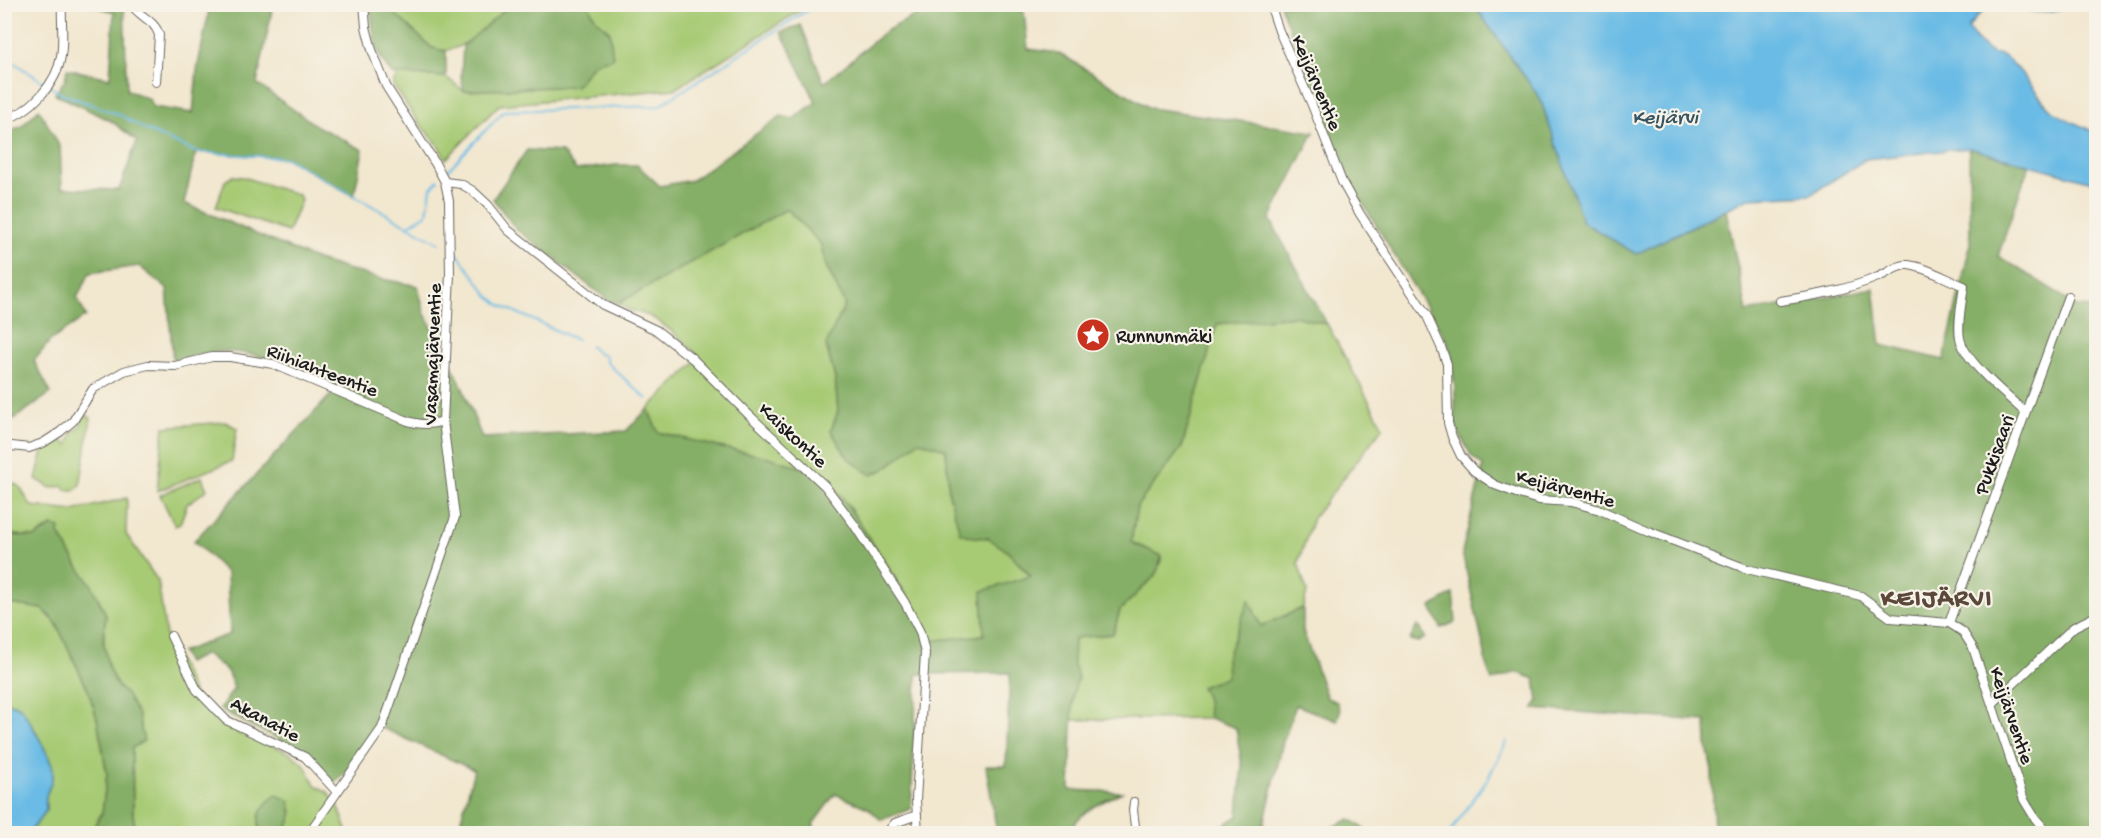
<svg xmlns="http://www.w3.org/2000/svg" width="2101" height="838" font-family="'Gochi Hand',sans-serif">
  <rect width="100%" height="100%" fill="#f7f3e8"/>
  <filter id="ink" filterUnits="userSpaceOnUse"><feTurbulence type="fractalNoise" baseFrequency=".0167" numOctaves="2"/><feDisplacementMap in="SourceGraphic" scale="12" xChannelSelector="R" yChannelSelector="G"/><feConvolveMatrix kernelMatrix="1 2 1 2 8 2 1 2 1" color-interpolation-filters="sRGB"/></filter>
  <filter id="wash" filterUnits="userSpaceOnUse"><feTurbulence type="fractalNoise" baseFrequency=".008" numOctaves="4" result="noise"/><feDisplacementMap in="SourceGraphic" scale="24" xChannelSelector="R" yChannelSelector="G"/><feGaussianBlur stdDeviation="1.35" result="paint"/><feColorMatrix in="noise" values="0 0 0 0 0 0 0 0 0 0 0 0 0 0 0 0 0 1.4 0 .05"/><feComposite in="paint" operator="in"/></filter>
  <g filter="url(#wash)">
    <rect width="100%" height="100%" fill="#f2e7cf"/>
    <g fill="#a7ca74" stroke="#627348" stroke-width="1.5">
      <path d="M 381,5 L 510,5 C 493,19 454,65 430,46 C 413,33 400,15 381,5 Z"/>
      <polygon points="582,5 809,5 675,89 499,105 446,159 436,142 421,126 393,85 397,74 446,77 464,91 576,86 594,63 610,32 596,19 588,5"/>
      <polygon points="233,176 243,177 299,195 301,200 288,232 216,207 225,181"/>
      <path d="M 787,209 L 821,244 L 825,263 L 845,305 L 826,345 L 835,378 L 838,411 L 831,431 L 848,458 L 871,475 L 883,470 L 919,441 L 946,449 L 949,494 L 973,537 L 988,537 L 1007,551 L 1031,577 L 984,635 L 929,641 L 917,611 L 847,504 L 824,475 L 768,457 L 718,447 L 658,432 L 648,409 L 700,358 C 689,345 664,323 649,316 C 637,311 628,312 619,303 Z"/>
      <polygon points="1294,316 1327,324 1383,427 1313,518 1298,563 1307,591 1303,608 1261,626 1249,601 1227,671 1227,677 1207,699 1209,718 1072,720 1073,694 1078,678 1073,663 1074,638 1113,634 1120,610 1156,575 1131,542 1137,506 1182,447 1217,324"/>
      <polygon points="84,414 91,418 80,486 74,490 66,490 63,486 51,488 36,479 44,447 60,439 68,445 73,432 79,428"/>
      <polygon points="225,422 237,428 232,461 157,491 164,427"/>
      <polygon points="202,477 207,490 187,504 180,524 175,526 160,495"/>
      <path d="M 4,478 L 20,487 L 31,506 L 73,511 L 127,498 L 126,534 L 158,581 L 166,636 L 196,697 L 234,728 L 290,753 L 304,764 L 316,786 L 327,791 L 338,805 L 348,833 L 283,833 L 290,821 L 292,811 L 260,833 L 136,833 L 133,815 L 132,748 L 126,694 C 108,680 103,652 104,631 C 104,625 107,618 105,613 C 100,598 88,582 79,569 C 70,555 64,539 52,526 L 35,537 L 5,534 Z"/>
      <path d="M 4,603 L 43,609 L 56,623 L 88,690 L 97,718 L 107,774 L 102,813 L 90,833 L 29,833 L 46,811 C 46,806 45,801 46,797 C 48,787 54,780 53,770 C 52,761 26,711 18,706 C 15,704 8,703 5,702 Z"/>
    </g>
    <g fill="#85ae66" stroke="#506541" stroke-width="1.5">
      <path d="M 90,5 L 124,5 L 127,90 L 149,99 L 153,107 L 193,113 L 197,70 L 210,5 L 273,5 L 257,84 L 317,126 L 363,150 L 354,196 L 286,158 L 196,152 L 184,203 L 317,260 L 377,278 L 418,286 L 424,312 L 460,381 L 482,438 L 626,431 L 648,409 L 658,432 L 718,447 L 768,457 L 824,475 L 847,504 L 917,611 L 929,641 L 984,635 L 982,591 L 1031,576 L 1007,551 L 988,538 L 973,537 L 960,533 L 949,494 L 946,449 L 919,441 L 883,470 L 871,475 L 848,458 L 831,431 L 838,411 L 835,378 L 826,345 L 845,305 L 825,263 L 821,244 L 787,209 L 619,303 L 608,300 L 516,229 L 493,199 L 527,150 L 562,152 L 576,170 L 616,165 L 637,165 L 660,186 L 692,180 L 781,116 L 793,119 L 816,102 L 781,32 L 801,25 L 824,83 L 886,31 L 935,5 L 1000,5 L 1001,7 L 1024,12 L 1028,49 L 1059,53 L 1150,108 L 1314,132 L 1270,219 L 1327,324 L 1294,316 L 1217,324 L 1182,447 L 1137,506 L 1131,542 L 1162,556 L 1156,575 L 1120,610 L 1113,634 L 1074,638 L 1073,663 L 1078,678 L 1073,694 L 1070,790 L 1122,792 C 1107,800 1073,814 1071,833 L 997,833 L 986,766 L 1006,766 L 1010,673 L 917,674 L 911,809 L 881,820 L 868,808 L 835,794 L 813,824 L 817,833 L 466,833 L 461,819 L 474,770 L 378,726 L 350,768 L 334,783 L 299,748 L 259,730 L 220,709 L 234,688 L 227,671 L 206,654 L 187,663 L 181,652 L 230,634 L 227,573 L 194,541 L 339,386 C 304,372 271,355 233,352 C 213,350 192,356 173,361 L 167,289 L 139,266 L 90,273 L 77,298 L 86,316 L 50,341 L 34,361 L 51,393 L 5,425 L 4,215 L 8,214 L 4,176 L 5,133 L 22,126 L 39,109 L 60,147 L 62,188 L 119,190 L 137,141 L 111,121 L 55,94 L 65,80 L 67,69 L 110,78 L 114,12 Z"/>
      <path d="M 370,5 L 381,5 L 392,11 L 432,48 L 446,51 L 446,77 L 392,74 C 372,51 374,34 370,5 Z"/>
      <polygon points="510,5 588,5 596,19 610,32 613,58 594,63 576,86 464,91 461,78 463,46"/>
      <polygon points="1280,5 1474,5 1540,98 1583,222 1636,254 1726,210 1747,312 1874,288 1881,345 1944,360 1970,246 1969,148 2029,165 1998,256 2058,293 2076,307 2096,308 2096,833 1714,833 1712,771 1707,746 1706,721 1533,709 1538,702 1535,679 1516,672 1492,681 1485,661 1485,654 1462,552 1483,466 1472,457 1455,426 1455,389 1448,343 1351,184"/>
      <polygon points="52,526 60,528 59,534 79,568 91,584 106,615 103,640 109,669 118,687 126,694 138,715 144,741 132,748 133,815 136,833 90,833 102,813 107,774 97,718 88,690 56,623 43,609 5,603 5,534 35,537"/>
      <polygon points="1453,594 1456,622 1441,628 1431,607"/>
      <polygon points="1249,600 1261,626 1303,608 1303,631 1327,698 1337,702 1340,711 1337,721 1296,705 1283,742 1262,833 1156,833 1155,831 1173,825 1199,831 1224,825 1238,816 1242,766 1236,728 1209,718 1207,699 1201,687 1227,677 1226,659"/>
      <polygon points="1417,626 1421,629 1425,638 1418,642 1410,640"/>
      <path d="M 276,795 L 289,800 C 293,813 292,823 283,833 L 260,833 C 256,815 261,806 276,795 Z"/>
      <polygon points="1350,819 1371,833 1320,833"/>
    </g>
    <g fill="#6abbe5" stroke="#436c80" stroke-width="1.5">
      <path d="M 1474,5 L 2069,5 C 2046,22 2017,4 1994,7 C 1982,9 1975,19 1968,28 L 1978,42 L 1993,54 C 2014,51 2037,100 2053,111 C 2066,120 2083,126 2096,133 L 2096,183 L 1969,148 L 1866,159 L 1810,195 L 1749,198 L 1636,254 L 1583,222 L 1540,98 Z"/>
      <path d="M 4,702 C 8,703 15,704 18,706 C 26,711 52,761 53,770 C 54,780 48,787 46,797 C 45,801 46,806 46,811 L 29,833 L 5,833 Z"/>
    </g>
    <g fill="none" stroke-linecap="round" stroke-linejoin="round">
      <g stroke="#6abbe5" stroke-width="2">
        <polyline points="4,53 13,62 60,93 120,115 146,130 196,152 286,158 439,243"/>
        <polyline points="447,171 504,111 659,106 817,4"/>
        <polyline points="407,226 427,214 431,188 438,180"/>
        <polyline points="456,252 488,295 500,305 577,340"/>
        <polyline points="590,346 599,354 606,356 606,362 647,399"/>
        <polyline points="1449,834 1488,778 1507,741"/>
      </g>
    </g>
  </g>
  <g filter="url(#ink)">
    <g fill="none" stroke-linecap="round" stroke-linejoin="round">
      <defs>
        <g id="street">
          <path d="M 131,4 C 139,17 155,20 159,35 L 156,82"/>
          <polyline points="1270,4 1279,31 1312,105 1342,182 1360,214 1426,314 1441,347 1447,364 1448,423 1452,437 1461,456 1474,471 1495,485 1519,494 1539,500 1571,502 1600,510 1648,531 1747,569 1861,596 1891,618 1949,623 1963,632 1973,648 2024,800 2035,818 2049,834"/>
          <path d="M 4,120 C 30,112 57,84 61,56 C 64,40 61,21 62,4"/>
          <polyline points="445,182 461,184 473,191 488,205 508,230 603,305 656,330 693,359 748,414 825,486 853,523 905,603 920,632 925,653 916,800 918,834"/>
          <path d="M 1780,301 C 1813,296 1847,290 1878,277 C 1887,274 1898,264 1908,265 C 1926,267 1946,279 1964,286 C 1962,302 1957,323 1960,338 C 1964,361 2008,397 2025,412"/>
          <path d="M 4,449 L 12,446 L 29,448 L 43,443 L 60,432 L 73,421 L 93,389 L 124,371 L 148,365 L 175,366 L 212,357 L 230,357 L 273,364 L 408,421 C 421,425 430,425 443,421"/>
          <polyline points="1949,623 2068,296"/>
          <polyline points="171,636 197,690 226,720 305,757 337,792"/>
          <polyline points="1992,704 2074,627 2096,616"/>
          <polyline points="1134,802 1133,810 1136,834"/>
          <polyline points="308,834 382,728 455,517 443,421 450,274 449,201 445,182 435,163 386,86 372,50 366,27 364,4"/>
          <polyline points="886,834 895,823 917,815"/>
        </g>
      </defs>
      <use href="#street" stroke="#67635b" stroke-width="10"/>
      <use href="#street" stroke="#fff" stroke-width="8"/>
    </g>
  </g>
  <defs>
    <symbol id="sight-disc" viewBox="-11 -11 22 22"><circle r="9.5" fill="#c8321e" stroke="#f7f3e8"/><path d="M0-6L1.8-2.2L6-1.7L2.9 1.2L3.7 5.4L0 3.3L-3.7 5.4L-2.9 1.2L-6-1.7L-1.8-2.2Z" fill="#fff"/></symbol>
  </defs>
  <g fill-rule="evenodd">
    <use href="#sight-disc" x="1074" y="316" width="38" height="38"/>
  </g>
  <g text-anchor="middle" stroke-width="4.5" stroke-linejoin="round" paint-order="stroke">
    <g font-size="20" fill="#1c1c1c" stroke="#f7f3e8">
      <text transform="translate(1318 82) rotate(67)" y="7">Keijärventie</text>
      <text transform="translate(431 354) rotate(-88)" y="7">Vasamajärventie</text>
      <text transform="translate(323 369) rotate(21)" y="7">Riihiahteentie</text>
      <text transform="translate(794 434) rotate(43)" y="7">Kaiskontie</text>
      <text transform="translate(1993 454) rotate(-70)" y="7">Pukkisaari</text>
      <text transform="translate(1566 487) rotate(15)" y="7">Keijärventie</text>
      <text transform="translate(2013 715) rotate(71)" y="7">Keijärventie</text>
      <text transform="translate(266 718) rotate(28)" y="7">Akanatie</text>
    </g>
    <g font-size="20" fill="#1c1c1c" stroke="#f7f3e8" text-anchor="start">
      <text x="1116" y="342">Runnunmäki</text>
    </g>
    <g font-size="21" font-style="italic" fill="#375462" stroke="#f7f3e8">
      <text x="1665" y="123">Keijärvi</text>
    </g>
    <g font-size="26" font-weight="bold" letter-spacing="1.5" fill="#5b483a" stroke="#f7f3e8">
      <text x="1937" y="605">KEIJÄRVI</text>
    </g>
  </g>
  <rect width="2101" height="838" fill="none" stroke="#f7f3e8" stroke-width="24"/>
</svg>
